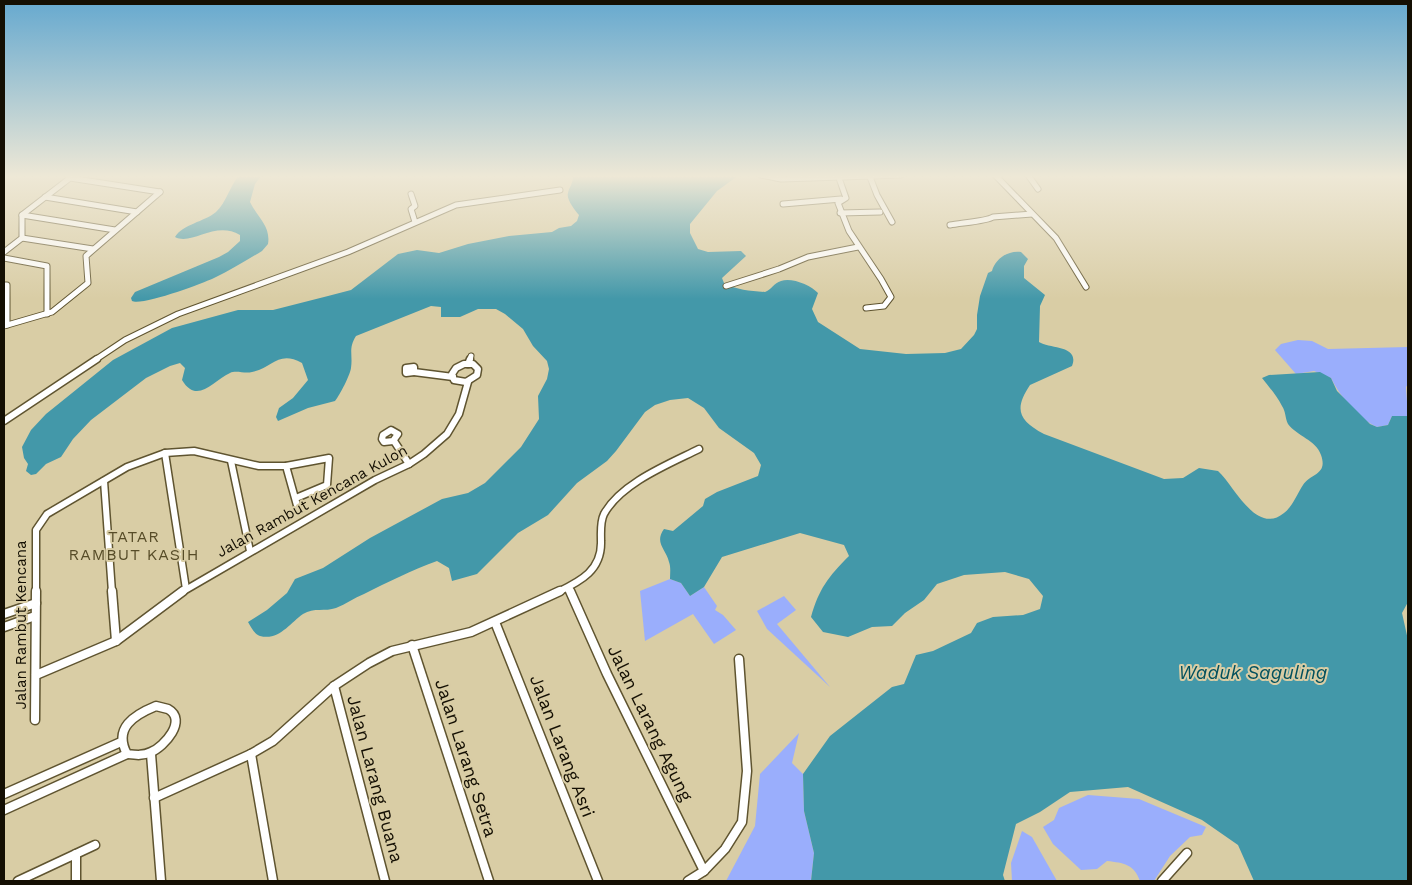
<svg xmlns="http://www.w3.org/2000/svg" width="1412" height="885" font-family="'Work Sans',sans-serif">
  <rect width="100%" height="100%" fill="#d9cda5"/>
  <g fill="#9aaefc">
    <path d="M 1298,340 L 1312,341 L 1328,349 L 1408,347 L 1408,384 L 1406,387 L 1408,416 L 1392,416 L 1388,425 L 1377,427 C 1358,419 1340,396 1331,378 L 1314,371 L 1296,374 L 1275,350 L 1281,344 Z"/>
    <polygon points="670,579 681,583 690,596 704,587 717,606 715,610 723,615 736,630 714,644 693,614 645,641 640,591"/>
    <polygon points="784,596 796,610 777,624 830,687 767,629 757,611"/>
    <polygon points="799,733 792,763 803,774 804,811 814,853 811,881 726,881 755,826 760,774"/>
    <path d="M 1088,795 L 1139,799 L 1206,827 L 1202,835 L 1190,837 L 1170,856 L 1154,881 L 1140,881 C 1134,864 1124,863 1107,861 L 1097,869 L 1081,870 L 1053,844 L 1043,827 L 1054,820 L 1059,808 Z"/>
    <polygon points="1022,831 1032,837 1057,881 1012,881 1011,863"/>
  </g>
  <g fill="#4398a9">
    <path d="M 239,175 L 262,175 L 255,184 L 250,202 C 257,217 271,226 268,244 L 262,251 C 247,260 231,270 214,278 C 201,284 142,306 132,301 L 131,298 L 135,292 L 219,257 L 228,252 L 240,241 L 240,235 C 215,220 192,246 175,237 C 183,224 204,222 216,212 C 226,203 230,186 239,175 Z"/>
    <path d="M 571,175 L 739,175 L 717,191 L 690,224 L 690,233 L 698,249 L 708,252 L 741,251 L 746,256 L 722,278 L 724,283 C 737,290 750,291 765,292 C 771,290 774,283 781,281 C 791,277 811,285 818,293 L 812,309 L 818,322 L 860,349 L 906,354 L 945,353 L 961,349 L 974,335 L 977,329 L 977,315 L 980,296 L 988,273 L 992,271 C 995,259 1008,250 1021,252 L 1028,259 L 1024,266 L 1024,278 L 1045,295 L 1040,306 L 1039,342 C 1050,349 1080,345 1072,366 L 1030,385 C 1014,409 1018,420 1044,434 L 1164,479 L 1183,478 L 1199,468 L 1218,471 C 1234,485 1256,536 1284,513 C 1293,506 1297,494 1303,485 C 1311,473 1328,475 1321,455 C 1316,440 1297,436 1288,424 C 1285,418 1286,412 1282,406 C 1277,396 1269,387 1262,378 L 1269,375 L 1320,372 L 1331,378 L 1337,391 L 1370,424 L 1377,427 L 1388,425 L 1392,416 L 1408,416 L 1408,602 L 1402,613 L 1408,640 L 1408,881 L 1254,881 L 1238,845 L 1202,820 L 1128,787 L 1070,792 L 1040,812 L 1016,824 L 1003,875 L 1005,881 L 811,881 L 814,853 L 804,811 L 803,774 L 830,736 L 892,687 L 904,684 L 916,655 L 933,651 L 971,633 L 977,623 L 993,617 L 1023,615 L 1040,609 L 1043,596 L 1029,579 L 1005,572 L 964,575 L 937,584 L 924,600 L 905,613 L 892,626 L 872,627 L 848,637 L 823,632 L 811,617 C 819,589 828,577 849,556 L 844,545 L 800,533 L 722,557 L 704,587 L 690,596 L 681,583 L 670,579 C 670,574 671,567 669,562 C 666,549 654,543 664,529 L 673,531 L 703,506 L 705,499 L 717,492 L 758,476 L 761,465 L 754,453 L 719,428 L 704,408 L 688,398 L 670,400 L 655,405 L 645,412 L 616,451 L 607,461 L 577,483 L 548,515 L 518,533 L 477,574 L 452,581 L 449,568 L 437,561 C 412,570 388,582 364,594 C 354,598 346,604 336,608 C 325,612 314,607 303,614 C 290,623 279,641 260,636 C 254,634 251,627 248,622 L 267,610 L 287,593 L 295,579 L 323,568 L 370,538 L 442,499 L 468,493 L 485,483 L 521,447 L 539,419 L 538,396 L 547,379 L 549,369 L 547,361 L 533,346 L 523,329 L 505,314 L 496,309 L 478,309 L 460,317 L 441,317 L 441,307 L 431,306 L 356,336 C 348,349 353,354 351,368 C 350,375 340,395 335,401 L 308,408 L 278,421 L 276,417 L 279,408 L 293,398 L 308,380 L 302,363 C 278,350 273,368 252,372 C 245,374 236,370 230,373 C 213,381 197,405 182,380 L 185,368 L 180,363 L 170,366 L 146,378 L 91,420 L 73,439 L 61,457 L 46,464 L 36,474 L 31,475 L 26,471 L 28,464 L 24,458 L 22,447 L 31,430 L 46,414 L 113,360 L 172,328 L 238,310 L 273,310 L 328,296 L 351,290 L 398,254 L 417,250 L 439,253 L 468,244 L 509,236 L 552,232 L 559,228 L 571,226 L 577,221 L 579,215 C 575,210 566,199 568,193 C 569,187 573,184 573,177 Z"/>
  </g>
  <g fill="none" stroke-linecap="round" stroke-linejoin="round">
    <defs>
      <g id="minor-far2">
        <polyline points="761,175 781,179 901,175"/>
        <polyline points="995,175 1056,238 1086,287"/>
        <polyline points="1028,175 1038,189"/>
        <polyline points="870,177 877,195 892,222"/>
        <polyline points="839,178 846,198 838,203 849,231 881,279 891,297 884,306 866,308"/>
        <polyline points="411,194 415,206 411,209 415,222"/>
        <polyline points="45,197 137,212"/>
        <polyline points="783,204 841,199"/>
        <polyline points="840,213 880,212"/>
        <polyline points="22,215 115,230"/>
        <path d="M 950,225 C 960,223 988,221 993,217 L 1032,214"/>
        <polyline points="22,238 93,249"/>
        <polyline points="4,252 22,238 22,215 70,178 160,192"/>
        <polyline points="4,258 47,266 47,314"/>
        <polyline points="4,285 7,285 7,325"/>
        <polyline points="726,286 779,269 808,257 858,247"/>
        <polyline points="4,326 52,312 88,283 86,256 160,192"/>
        <polyline points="95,360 125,340 178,314 348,252 456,205 560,190"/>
        <polyline points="470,360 471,356"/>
      </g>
      <g id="minor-far1">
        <polygon points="464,364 473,364 478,369 477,375 466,382 454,380 452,374 456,368"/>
        <polyline points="468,364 470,359"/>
        <polygon points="414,367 414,372 406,373 406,368"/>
        <polyline points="414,372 453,377"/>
        <polyline points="4,421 97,359"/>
        <polygon points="391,430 398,434 393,441 384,442 382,439 383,435"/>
        <polyline points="394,441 409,464"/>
        <polyline points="165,453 186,589"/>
        <polyline points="231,461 250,551"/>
        <polyline points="286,466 329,458 327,485 296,498"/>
        <polyline points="104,481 112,592"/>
        <polyline points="569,589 570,592"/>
        <polyline points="36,592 36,530 47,514 127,467 165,453 194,451 259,466 286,466 298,509"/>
        <polyline points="182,592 375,480 409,464 424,454 447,434 459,414 468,382"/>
        <path d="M 558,592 C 581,581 602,570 601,541 C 601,532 600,522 604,514 C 621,483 669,464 699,449"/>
      </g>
      <g id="minor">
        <polyline points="112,591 116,641"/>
        <polyline points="570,591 607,674 704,871"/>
        <polyline points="4,614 36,603"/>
        <polyline points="495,622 598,881"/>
        <polyline points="4,627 35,616"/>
        <polyline points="412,645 489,881"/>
        <polyline points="36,675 116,641 183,591"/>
        <polyline points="334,686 385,881"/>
        <path d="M 156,706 C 160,707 164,708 168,709 C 188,720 164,747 151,752 C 143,756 136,755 127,754 C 113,728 134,715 156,706 Z"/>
        <polyline points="35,720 36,591"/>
        <polyline points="151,754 161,881"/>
        <polyline points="251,754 273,881"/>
        <polyline points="4,794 121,742"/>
        <polyline points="154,798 251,754 273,741 334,686 369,663 392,651 471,632 560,591"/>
        <polyline points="4,810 127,754"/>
        <polyline points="76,854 76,881"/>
        <polyline points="18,881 95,845"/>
        <polyline points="688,881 704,871 725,849 742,822 747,771 739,659"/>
        <polyline points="1162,881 1187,853"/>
      </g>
    </defs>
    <use href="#minor-far2" stroke="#5f5430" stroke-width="7"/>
    <use href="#minor-far1" stroke="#5f5430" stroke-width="9"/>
    <use href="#minor" stroke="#5f5430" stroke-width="11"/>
    <use href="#minor-far2" stroke="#fff" stroke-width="5"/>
    <use href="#minor-far1" stroke="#fff" stroke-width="6"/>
    <use href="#minor" stroke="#fff" stroke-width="8"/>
  </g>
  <linearGradient id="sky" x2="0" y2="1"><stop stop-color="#66a9cf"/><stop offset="0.59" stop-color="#eee8d6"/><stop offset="1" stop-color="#eee8d6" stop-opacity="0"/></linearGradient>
  <rect width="1412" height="299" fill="url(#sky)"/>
  <g text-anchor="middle" stroke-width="4" stroke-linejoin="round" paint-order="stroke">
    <g font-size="15" fill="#140f03" stroke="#d9cda5">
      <text transform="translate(312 501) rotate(-29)" y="5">Jalan Rambut Kencana Kulon</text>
      <text transform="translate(21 625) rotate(-90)" y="5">Jalan Rambut Kencana</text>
    </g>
    <g font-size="16" letter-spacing="1" fill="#574c28" stroke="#d9cda5">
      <text x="134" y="542">TATAR<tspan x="134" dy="18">RAMBUT KASIH</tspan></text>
    </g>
    <g font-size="18" fill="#140f03" stroke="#d9cda5">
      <text transform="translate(650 723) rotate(64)" y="6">Jalan Larang Agung</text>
      <text transform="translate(562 746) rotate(69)" y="6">Jalan Larang Asri</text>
      <text transform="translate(466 758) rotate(72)" y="6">Jalan Larang Setra</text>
      <text transform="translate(375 779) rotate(75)" y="6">Jalan Larang Buana</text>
    </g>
    <g font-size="19" font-style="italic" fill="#02505d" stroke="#d9cda5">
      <text x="1253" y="679">Waduk Saguling</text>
    </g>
  </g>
  <rect width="1412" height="885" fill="none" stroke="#140f03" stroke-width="10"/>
</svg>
